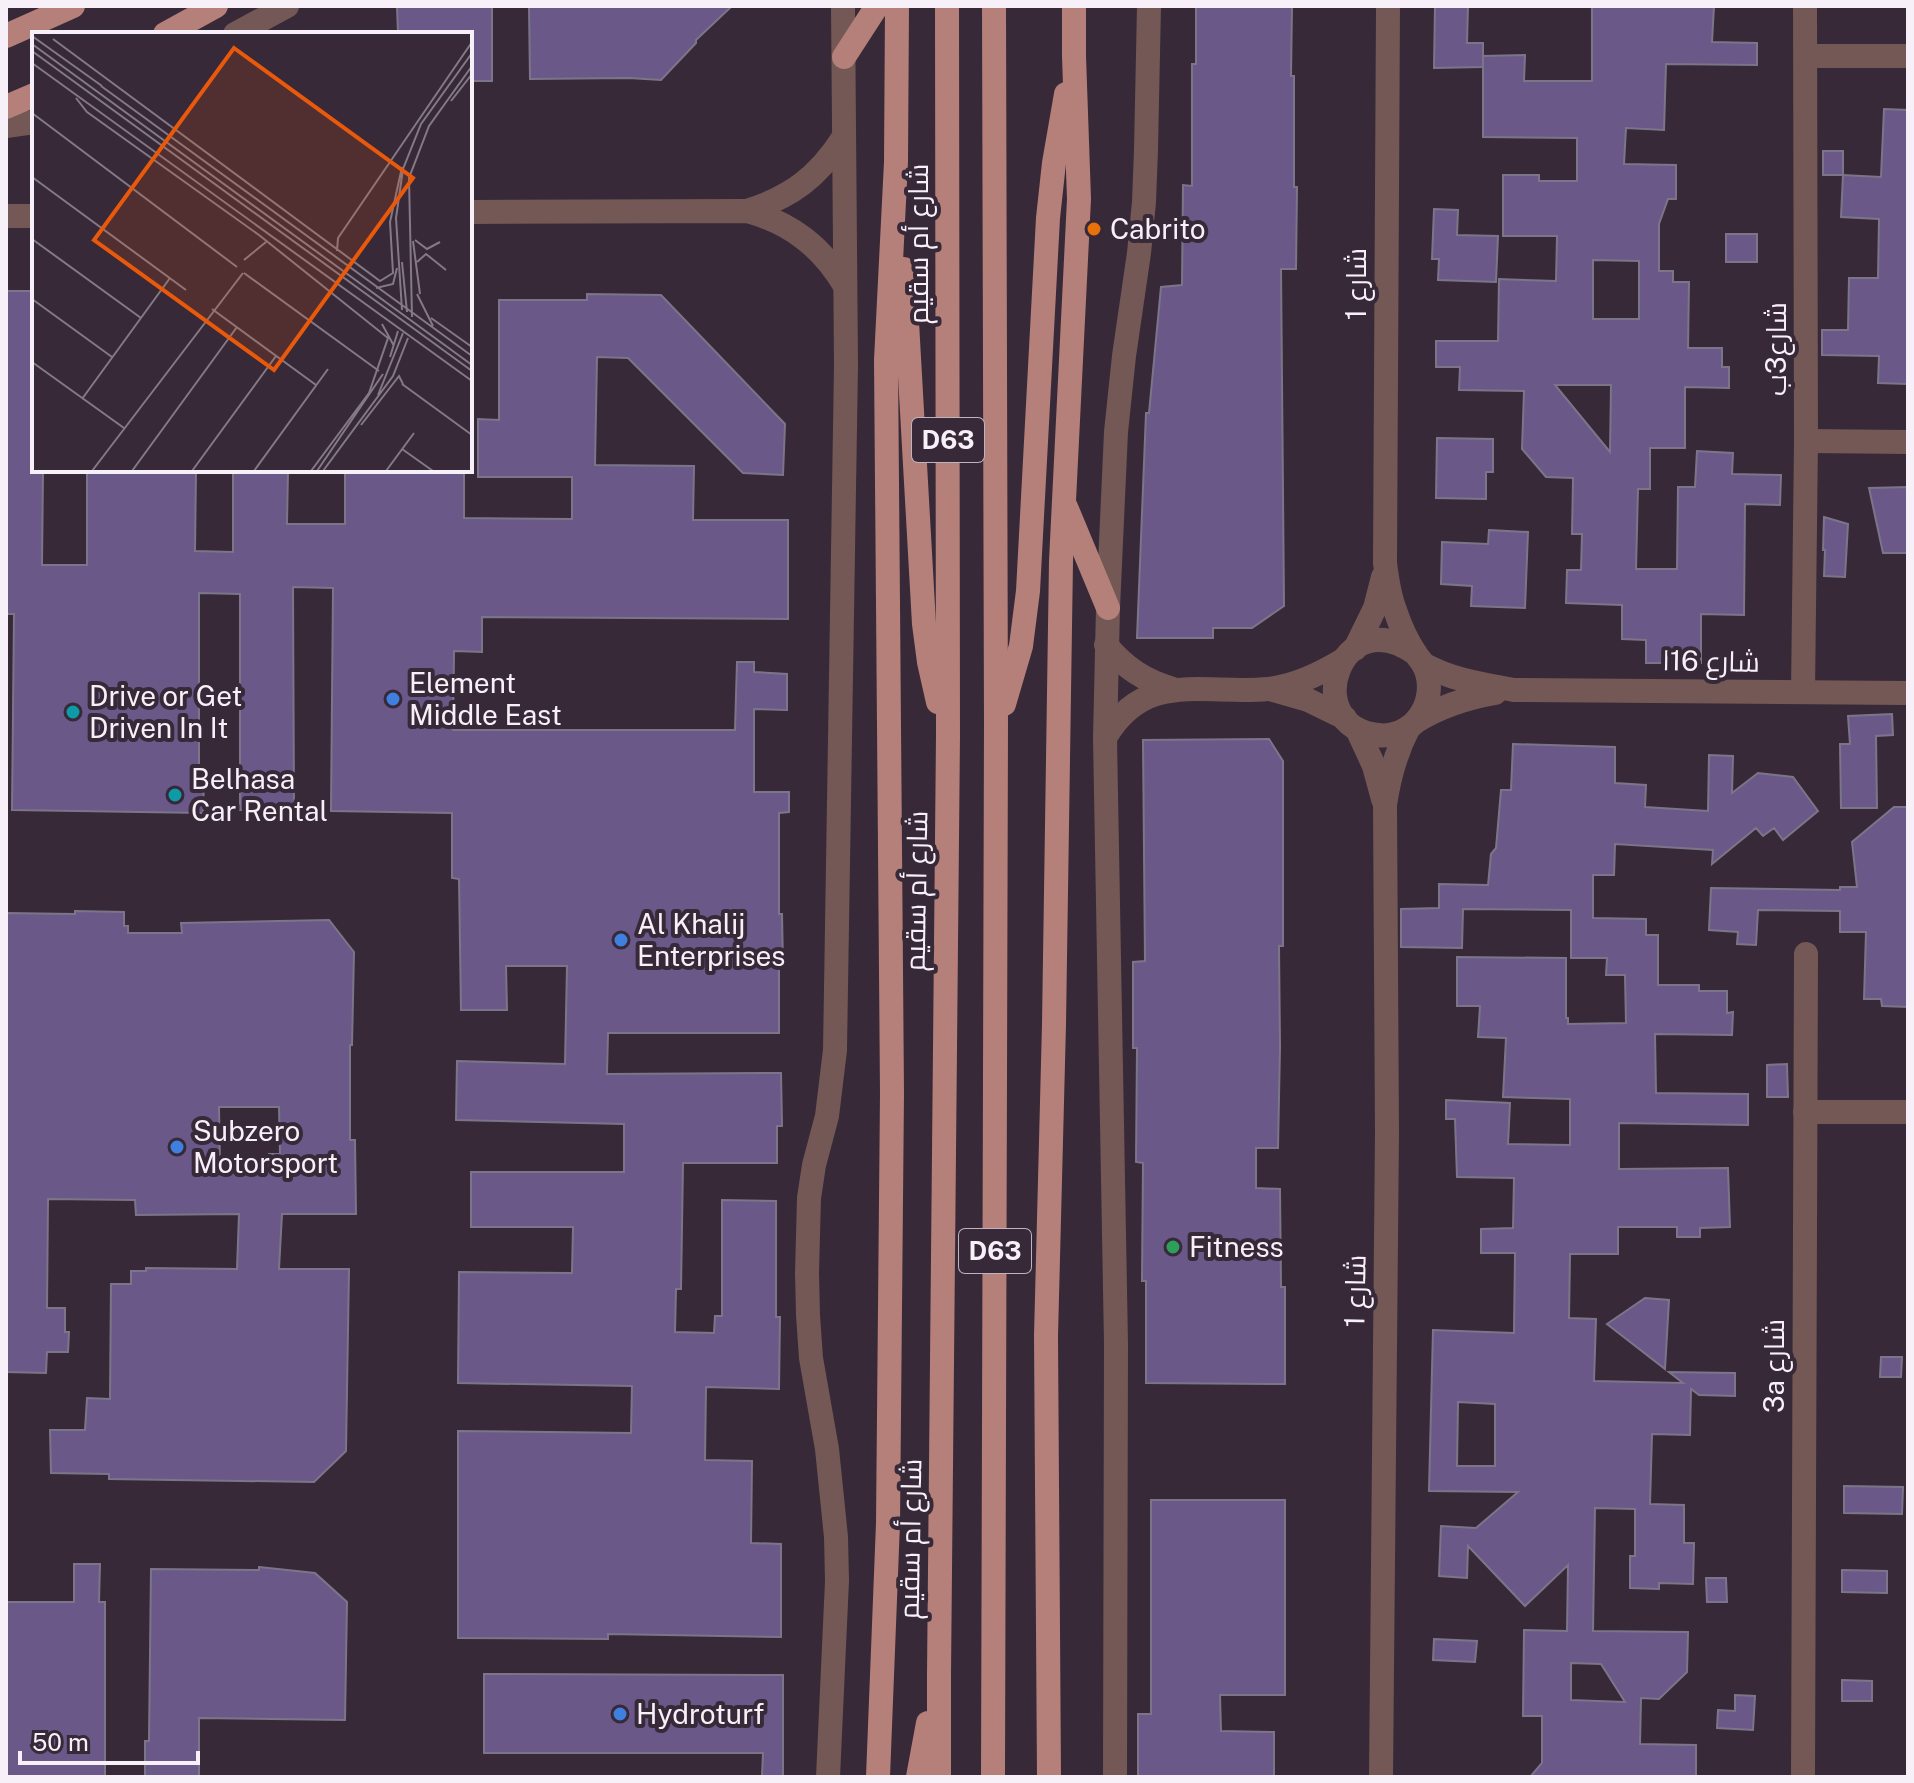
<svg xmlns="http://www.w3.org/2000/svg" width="1914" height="1783" font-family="'Public Sans',Cairo,sans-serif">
  <rect width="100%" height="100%" fill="#372938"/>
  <g fill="#6a5889" stroke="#7c7589" stroke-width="2" fill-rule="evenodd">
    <polygon points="397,6 492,6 492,81 470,81 470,34 398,34"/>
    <polygon points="529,6 732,6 696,40 696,43 661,80 629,78 530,79"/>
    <polygon points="1196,6 1292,6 1291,76 1294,76 1294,187 1297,187 1296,269 1281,269 1284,606 1252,628 1213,628 1213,638 1137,638 1146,413 1149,413 1161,287 1182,285 1183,185 1192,186 1192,64 1196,64"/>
    <polygon points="1435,6 1468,6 1467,43 1483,43 1483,67 1434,68"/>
    <path d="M 1592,6 L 1714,6 L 1712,42 L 1757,43 L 1757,65 L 1666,64 L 1664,130 L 1626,128 L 1624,164 L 1676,165 L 1676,199 L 1668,199 L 1659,224 L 1659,271 L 1673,271 L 1673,282 L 1689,282 L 1688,348 L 1722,348 L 1722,367 L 1729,367 L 1729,388 L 1685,387 L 1685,448 L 1650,448 L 1650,489 L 1638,489 L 1636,569 L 1677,569 L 1678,487 L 1695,487 L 1697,451 L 1733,453 L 1732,474 L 1781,475 L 1780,505 L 1745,504 L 1744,615 L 1701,614 L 1701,663 L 1646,663 L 1646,640 L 1622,639 L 1622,605 L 1566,603 L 1567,570 L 1581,570 L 1582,534 L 1572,534 L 1573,478 L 1546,477 L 1522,449 L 1524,391 L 1459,390 L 1460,367 L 1436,367 L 1436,341 L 1498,341 L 1499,279 L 1556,281 L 1557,236 L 1503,236 L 1503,175 L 1539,175 L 1539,181 L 1577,181 L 1577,138 L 1483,137 L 1483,56 L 1525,55 L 1524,81 L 1592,81 ZM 1593,260 L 1639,261 L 1639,319 L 1593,319 ZM 1555,385 L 1611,385 L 1610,452 Z"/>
    <polygon points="1884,109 1908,110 1908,384 1878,383 1879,356 1822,355 1822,330 1848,330 1849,278 1878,278 1879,219 1841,217 1843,175 1881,177"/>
    <rect x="1823" y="151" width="20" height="24"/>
    <polygon points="1434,209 1458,210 1457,235 1498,236 1496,282 1438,280 1439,259 1432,259"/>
    <rect x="1726" y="234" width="31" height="28"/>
    <polygon points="6,291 34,291 34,470 43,470 42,565 87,565 87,470 196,470 195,551 233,552 233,470 288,470 287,524 345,524 345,470 464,470 464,518 572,519 572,477 478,477 478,419 499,420 499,300 587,300 587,294 661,295 785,424 783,475 743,473 628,358 597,357 595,465 694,466 693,520 788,520 788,619 482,617 482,652 454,651 453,730 735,730 737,662 754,662 754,672 787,674 787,710 754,709 754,792 789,792 789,812 779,813 779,914 782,914 783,967 779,967 779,1033 608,1033 607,1074 781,1073 782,1126 777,1126 777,1163 683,1163 681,1289 676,1289 675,1332 714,1333 715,1316 722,1316 722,1200 776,1201 776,1317 780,1317 779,1389 706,1387 705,1460 752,1461 751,1543 781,1544 781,1637 608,1634 608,1639 458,1638 458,1431 631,1433 632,1386 458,1383 459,1272 572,1273 573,1227 471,1227 471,1172 624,1172 624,1124 456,1120 457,1061 565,1064 567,966 506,966 507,1010 461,1010 459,879 452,878 452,813 331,811 333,588 293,587 294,811 240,810 240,594 199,593 199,779 204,779 203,813 12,810 14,614 6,614"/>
    <polygon points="1437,438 1493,439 1493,472 1486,472 1486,499 1436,498"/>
    <polygon points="1908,487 1908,553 1883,553 1869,488"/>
    <polygon points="1824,517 1848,524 1845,577 1824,576 1825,550 1823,550"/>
    <polygon points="1489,530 1528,532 1525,608 1471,606 1472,586 1441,584 1442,542 1488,544"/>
    <polygon points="1892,714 1893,735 1876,736 1877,808 1841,808 1840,744 1850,744 1848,716"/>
    <polygon points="1269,739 1283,761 1283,946 1279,946 1280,1047 1278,1148 1256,1148 1256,1188 1280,1189 1281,1287 1285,1287 1285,1384 1146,1383 1146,1281 1142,1281 1143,1163 1136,1162 1137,1048 1133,1048 1133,962 1145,961 1143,740"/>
    <path d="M 1513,744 L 1615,747 L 1615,783 L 1646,785 L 1645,807 L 1708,811 L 1709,755 L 1733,756 L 1732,793 L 1758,773 L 1793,777 L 1818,811 L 1783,840 L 1774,828 L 1763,836 L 1756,828 L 1712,864 L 1713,850 L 1615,844 L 1614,875 L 1593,875 L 1593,918 L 1646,919 L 1646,935 L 1658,935 L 1658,985 L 1699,985 L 1699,991 L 1727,991 L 1727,1013 L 1733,1012 L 1732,1035 L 1655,1034 L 1656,1093 L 1748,1094 L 1748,1125 L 1619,1123 L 1619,1169 L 1728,1168 L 1730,1227 L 1700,1228 L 1700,1237 L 1677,1237 L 1677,1227 L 1618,1227 L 1618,1254 L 1570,1254 L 1569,1318 L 1596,1319 L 1594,1381 L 1683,1383 L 1669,1372 L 1735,1373 L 1735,1396 L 1699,1395 L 1691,1389 L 1690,1435 L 1652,1434 L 1650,1504 L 1684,1505 L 1684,1543 L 1694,1543 L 1693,1584 L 1659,1583 L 1659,1589 L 1630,1588 L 1630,1556 L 1635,1556 L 1635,1509 L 1595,1508 L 1593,1631 L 1688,1632 L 1687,1672 L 1659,1699 L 1641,1698 L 1640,1744 L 1696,1745 L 1696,1777 L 1530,1777 L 1542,1763 L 1542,1716 L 1523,1716 L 1524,1630 L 1567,1631 L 1568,1565 L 1525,1606 L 1468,1546 L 1467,1578 L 1439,1576 L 1441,1526 L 1476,1528 L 1518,1492 L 1429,1491 L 1433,1330 L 1514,1333 L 1515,1253 L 1481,1253 L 1481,1229 L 1513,1228 L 1514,1178 L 1457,1177 L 1455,1119 L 1446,1119 L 1446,1100 L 1510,1103 L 1508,1144 L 1570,1145 L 1570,1099 L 1503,1097 L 1506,1038 L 1478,1037 L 1480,1006 L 1457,1006 L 1457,957 L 1566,958 L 1566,1018 L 1568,1018 L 1568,1024 L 1626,1023 L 1625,975 L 1606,975 L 1607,958 L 1571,958 L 1571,910 L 1463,909 L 1462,948 L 1401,947 L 1401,909 L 1439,908 L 1439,884 L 1488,885 L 1491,854 L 1496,848 L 1501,790 L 1511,790 ZM 1458,1402 L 1495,1404 L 1495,1466 L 1457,1466 ZM 1571,1663 L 1601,1664 L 1625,1702 L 1571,1700 Z"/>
    <polygon points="1894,807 1908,807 1908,1007 1882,1006 1881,999 1864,999 1866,932 1840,932 1840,911 1758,910 1756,945 1737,944 1738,932 1709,930 1711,888 1840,890 1840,887 1857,887 1852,842"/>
    <path d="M 75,911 L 124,912 L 124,926 L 128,926 L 128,933 L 182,933 L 181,923 L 329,920 L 354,952 L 352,1045 L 350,1045 L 350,1140 L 355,1140 L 356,1214 L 282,1214 L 279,1269 L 349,1269 L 346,1451 L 314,1482 L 109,1479 L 109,1474 L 51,1473 L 50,1430 L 85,1430 L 87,1398 L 110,1399 L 111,1284 L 131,1284 L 131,1271 L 146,1271 L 146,1268 L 237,1269 L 239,1214 L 136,1215 L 135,1200 L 48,1199 L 47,1308 L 65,1308 L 65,1332 L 69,1332 L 68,1352 L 47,1352 L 46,1373 L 6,1372 L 6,913 L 75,914 ZM 219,1107 L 279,1107 L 280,1154 L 269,1154 L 269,1167 L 220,1168 Z"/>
    <polygon points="1787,1064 1788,1097 1767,1097 1767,1065"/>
    <polygon points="1645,1298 1669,1300 1665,1369 1607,1324"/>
    <polygon points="1881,1357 1902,1357 1901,1377 1880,1377"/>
    <polygon points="1844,1486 1903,1487 1902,1514 1844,1513"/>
    <polygon points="1151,1500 1285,1500 1285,1695 1220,1695 1221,1731 1274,1732 1274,1777 1138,1777 1138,1714 1151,1714"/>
    <polygon points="74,1564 100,1564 99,1602 105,1602 105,1777 6,1777 6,1602 74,1602"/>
    <polygon points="259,1567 315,1573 347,1602 345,1720 199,1718 199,1777 145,1777 145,1741 149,1741 151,1569 259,1570"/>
    <polygon points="1842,1570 1887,1571 1887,1593 1842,1592"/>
    <polygon points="1706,1578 1726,1578 1727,1602 1707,1602"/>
    <polygon points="1434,1639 1477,1641 1475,1662 1433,1660"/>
    <polygon points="484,1674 783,1675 783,1776 762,1776 763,1753 484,1753"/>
    <polygon points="1842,1680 1872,1681 1872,1701 1842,1701"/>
    <polygon points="1735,1695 1755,1696 1753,1730 1717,1728 1718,1710 1735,1711"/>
  </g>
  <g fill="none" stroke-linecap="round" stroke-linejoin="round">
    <g stroke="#735855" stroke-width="24">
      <path d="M 1388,6 L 1385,563 C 1387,579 1389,595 1395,610 C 1400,625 1407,641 1416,654 C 1418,658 1421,660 1423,664 C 1433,682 1430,705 1416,721 C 1407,731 1392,737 1378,735 C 1298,727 1340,598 1416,654"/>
      <polyline points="235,34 287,6"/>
      <polyline points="1806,56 1908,56"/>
      <polyline points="6,126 34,122"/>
      <path d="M 747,211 C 791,197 818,177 843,138"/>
      <path d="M 470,212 L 747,211 C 791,223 822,247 845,286"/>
      <polyline points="6,216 34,216"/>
      <polyline points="1806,441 1908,442"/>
      <path d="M 1106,645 C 1125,668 1145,681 1173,689"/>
      <polyline points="1355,649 1375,608 1383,577"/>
      <path d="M 1423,664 C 1452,680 1481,684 1514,690 L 1908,693"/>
      <polyline points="1273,690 1308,700 1345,718"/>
      <polyline points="1803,692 1806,441 1805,6"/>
      <path d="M 1415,722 C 1441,706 1466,698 1495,693"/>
      <polyline points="1357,729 1374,766 1383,799"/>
      <path d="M 1105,738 C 1145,669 1204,695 1268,689 C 1295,686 1320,674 1343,660"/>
      <polyline points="1805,1112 1908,1112"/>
      <polyline points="828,1777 837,1581 836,1537 827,1449 811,1358 808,1315 807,1273 809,1198 814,1165 827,1116 835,1050 846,365 843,6"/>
      <polyline points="1115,1777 1116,1344 1105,738 1108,608 1116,432 1124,356 1139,253 1144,202 1146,150 1149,6"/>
      <path d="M 1381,1777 L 1387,1132 L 1385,805 C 1389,777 1396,752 1409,727"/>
      <polyline points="1803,1777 1806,954"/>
    </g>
    <g stroke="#b58079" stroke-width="24">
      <polyline points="165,34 216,6"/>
      <polyline points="6,36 73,6"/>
      <polyline points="844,57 877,6"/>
      <polyline points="6,107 34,95"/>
      <polyline points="904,269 924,624 929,662 938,702"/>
      <polyline points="1066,507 1108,608"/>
      <polyline points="1004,704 1021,646 1028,591 1048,218 1054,163 1066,94"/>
      <polyline points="878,1777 888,1523 892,1093 886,360 896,162 897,6"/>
      <polyline points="918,1777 928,1723"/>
      <polyline points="939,1777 939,1674 948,735 947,6"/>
      <polyline points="993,1777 996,725 994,6"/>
      <polyline points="1049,1777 1046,1336 1054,1024 1061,561 1079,199 1074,56 1074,6"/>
    </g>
  </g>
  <circle fill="#e8710a" stroke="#372938" stroke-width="3" cx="1094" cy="229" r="8"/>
  <g fill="#3f7fe0" stroke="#372938" stroke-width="3">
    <circle cx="393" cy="699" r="8"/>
    <circle cx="621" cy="940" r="8"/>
    <circle cx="177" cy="1147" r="8"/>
    <circle cx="620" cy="1714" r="8"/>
  </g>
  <g fill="#0f9aa8" stroke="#372938" stroke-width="3">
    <circle cx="73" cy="712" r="8"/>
    <circle cx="175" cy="795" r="8"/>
  </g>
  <circle fill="#2e9e5b" stroke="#372938" stroke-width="3" cx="1173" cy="1247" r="8"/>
  <g text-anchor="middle" stroke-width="8" stroke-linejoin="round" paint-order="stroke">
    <g fill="#372938" stroke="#beb4bf" stroke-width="2">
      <rect x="912" y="418" width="72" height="44" rx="6"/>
      <rect x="959" y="1229" width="72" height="44" rx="6"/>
    </g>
    <g font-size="26" font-weight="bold" fill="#f8f0f9">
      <text x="948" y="449">D63</text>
      <text x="995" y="1260">D63</text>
    </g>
    <g font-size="28" fill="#f8f0f9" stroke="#372938" text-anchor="start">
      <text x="1110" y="239">Cabrito</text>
      <text x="409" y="693">Element<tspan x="409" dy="32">Middle East</tspan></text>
      <text x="89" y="706">Drive or Get<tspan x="89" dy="32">Driven In It</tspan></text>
      <text x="191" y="789">Belhasa<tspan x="191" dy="32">Car Rental</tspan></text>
      <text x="637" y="934">Al Khalij<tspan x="637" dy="32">Enterprises</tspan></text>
      <text x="193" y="1141">Subzero<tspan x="193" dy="32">Motorsport</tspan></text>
      <text x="1189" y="1257">Fitness</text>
      <text x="636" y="1724">Hydroturf</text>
    </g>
    <g font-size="28" fill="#f8f0f9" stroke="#372938">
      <text transform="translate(918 244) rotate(-90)" y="10">شارع أم سقيم</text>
      <text transform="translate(1356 284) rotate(-90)" y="10">شارع 1</text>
      <text transform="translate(1776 349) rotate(-90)" y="10">شارع3ب</text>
      <text transform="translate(1711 661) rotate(1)" y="10">شارع 16ا</text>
      <text transform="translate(916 891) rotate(-89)" y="10">شارع أم سقيم</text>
      <text transform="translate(1355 1291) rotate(-89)" y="10">شارع 1</text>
      <text transform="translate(1774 1366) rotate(-90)" y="10">3a شارع</text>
      <text transform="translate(910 1539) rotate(-89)" y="10">شارع أم سقيم</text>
    </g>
  </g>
  <g transform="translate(32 32)">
    <rect width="440" height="440" fill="#372938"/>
    <path fill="none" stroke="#847985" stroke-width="2" d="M 0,4 L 70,54M 21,7 L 348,249 L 361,241 L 358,190 L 370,135M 0,12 L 440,333M 0,19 L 440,339M 0,31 L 440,349M 69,54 L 440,324M 44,66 L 55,80 L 227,203 L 356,306 L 337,361 L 279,439M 419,69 L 440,42M 0,81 L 205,235M 0,145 L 154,258M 0,207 L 109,286M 383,208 L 395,217 L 408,210M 381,209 L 388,262M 305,219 L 306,206 L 440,10M 212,228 L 234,210M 370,230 L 375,280M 385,230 L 394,222 L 414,238M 212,241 L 347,339M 344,256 L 361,252 L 365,236M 385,262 L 401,294M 0,267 L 80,325M 180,277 L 284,353M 370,278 L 364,186 L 371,137 L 389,92 L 440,21M 380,285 L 377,146 L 397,94 L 440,34M 399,286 L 440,315M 350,292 L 362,314M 358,325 L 366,299M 0,330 L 92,396M 370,352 L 440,403M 346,363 L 371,301M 50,367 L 138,246M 329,393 L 367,344 L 371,352M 370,417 L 401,439M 60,439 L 211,241M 100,439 L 205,295M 160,439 L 244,324M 222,439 L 296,337M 285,439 L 351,342M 291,439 L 361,344 L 376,306M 354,439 L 382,401"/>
    <path fill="#e8590c" fill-opacity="0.15" stroke="#e8590c" stroke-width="4" d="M 202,16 L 381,146 L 242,338 L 62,208 Z"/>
    <rect width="440" height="440" fill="none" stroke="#f8f0f9" stroke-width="4"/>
  </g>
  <rect width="1914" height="1783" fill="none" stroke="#f8f0f9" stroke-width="16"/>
  <path d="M20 1751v12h178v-12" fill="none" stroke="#f8f0f9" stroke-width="4"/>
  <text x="32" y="1751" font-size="24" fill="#f8f0f9" stroke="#372938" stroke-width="6" paint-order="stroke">50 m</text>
</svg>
